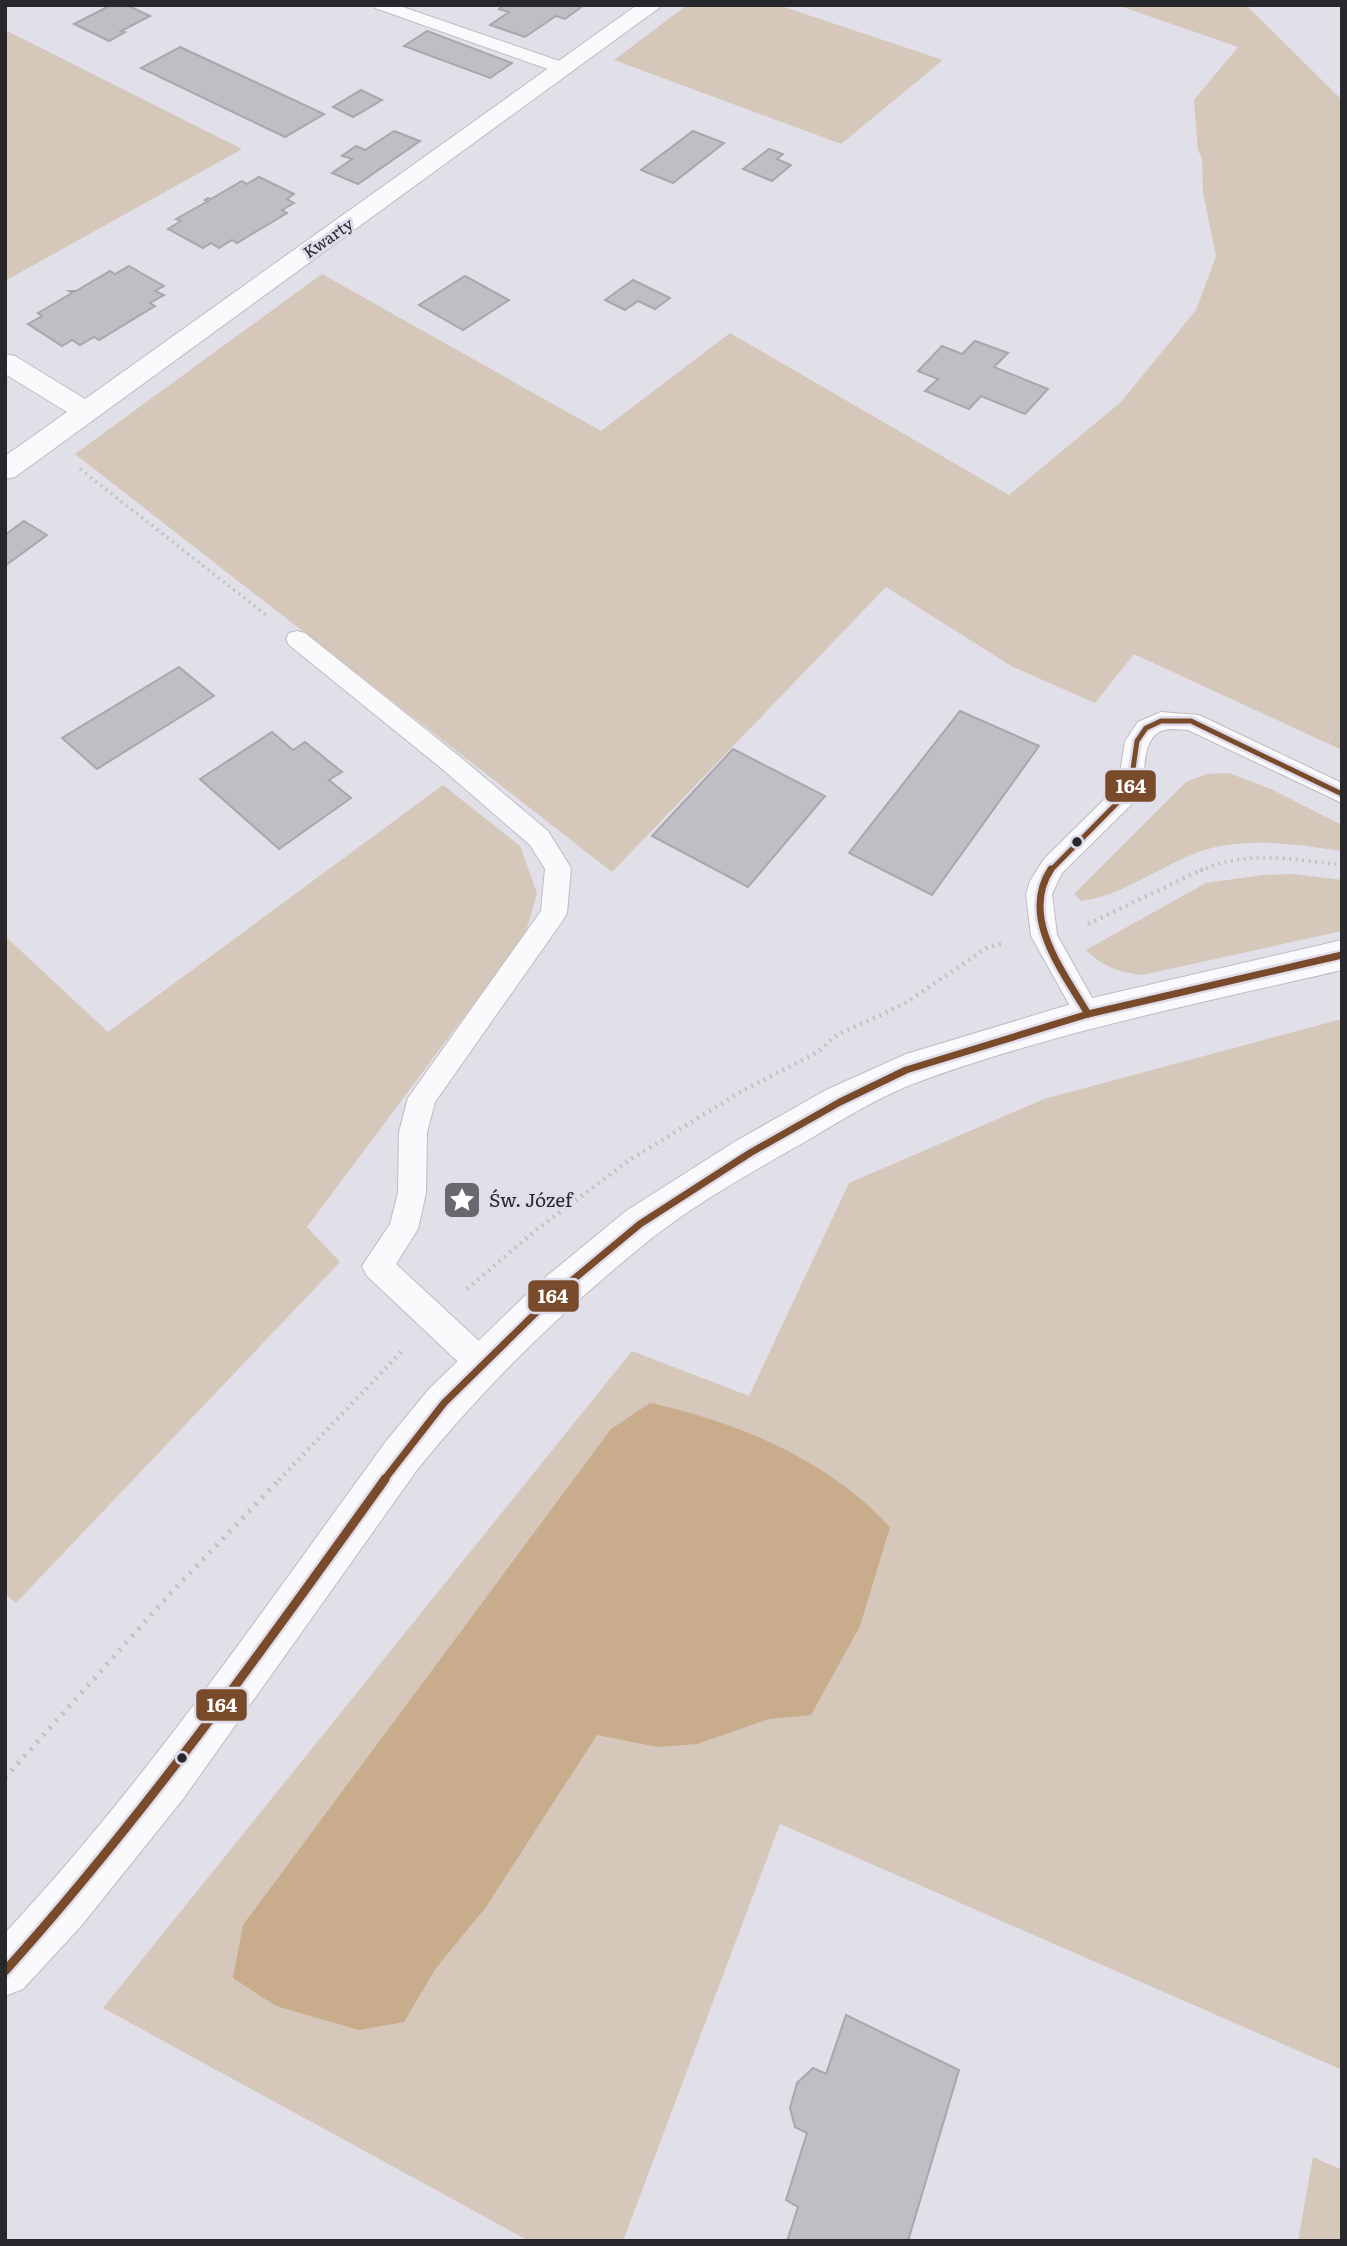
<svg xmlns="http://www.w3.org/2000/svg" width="1347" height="2246" font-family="Literata,serif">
  <rect width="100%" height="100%" fill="#e1e0e8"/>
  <g fill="#d5c7b9">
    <polygon points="687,5 778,5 943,60 841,144 614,60"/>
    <polygon points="1117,5 1246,5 1342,100 1342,750 1134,654 1095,703 1013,667 886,587 612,872 75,454 322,274 601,431 730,333 1009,495 1121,402 1196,310 1216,256 1203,193 1202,159 1198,150 1194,100 1238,47"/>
    <polygon points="5,30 242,149 5,281"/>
    <path d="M 1229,773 L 1271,789 L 1342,825 L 1342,851 C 1293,844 1238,835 1191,855 C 1154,870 1121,896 1081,901 L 1074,894 L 1186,782 L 1207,774 Z"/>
    <polygon points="443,785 520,846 537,893 525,935 307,1227 340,1262 16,1603 5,1594 5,936 108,1032"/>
    <path d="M 1294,874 L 1342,880 L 1342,931 L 1142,975 C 1118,972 1103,967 1086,950 L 1206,883 L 1263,875 Z"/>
    <polygon points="1342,1019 1342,2070 780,1824 623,2241 529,2241 103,2008 632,1351 749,1396 849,1183 1044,1099"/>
    <polygon points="1313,2157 1342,2170 1342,2241 1298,2241"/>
  </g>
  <path fill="#c8ac8b" d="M 650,1403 C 738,1422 828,1460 890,1527 L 860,1626 L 811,1715 L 769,1719 L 697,1744 L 658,1747 L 597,1735 L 486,1907 L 436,1968 L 404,2022 L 359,2030 L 276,2006 L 233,1978 L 243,1925 L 611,1429 Z"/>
  <g fill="#bfbec5" stroke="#a7a7ad" stroke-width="2">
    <polygon points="111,5 127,5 150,16 121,31 125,32 109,41 74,24"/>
    <polygon points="504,5 584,5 565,19 556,16 525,37 490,25 509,12 499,9"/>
    <polygon points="427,31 512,63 490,78 404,46"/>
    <polygon points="180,47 324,114 285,137 141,68"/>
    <polygon points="361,90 382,100 353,117 333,107"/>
    <polygon points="394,131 420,141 358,184 332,173 352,159 342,156 356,146 365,150"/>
    <polygon points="693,131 724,143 673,183 641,170"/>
    <polygon points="769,149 783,154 777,159 791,165 772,181 743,169"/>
    <polygon points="259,177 294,194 287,199 294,203 282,210 287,213 237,243 232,240 219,248 211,243 203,248 168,229 181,221 176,219 208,201 205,200 208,198 211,199 242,181 247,184"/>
    <polygon points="129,266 164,286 155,291 164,295 150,303 155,306 99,340 94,337 80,345 72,340 62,346 28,324 42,316 38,313 72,293 69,291 76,291 110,271 115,274"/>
    <polygon points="465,276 509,300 463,330 419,305"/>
    <polygon points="633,280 670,298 655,309 638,301 625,310 605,300"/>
    <polygon points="975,341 1008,353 994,367 1048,389 1025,414 981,396 969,409 925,391 938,379 918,371 942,346 962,354"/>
    <polygon points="24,521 47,535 6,565 5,535"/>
    <polygon points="179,667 214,696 97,769 62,738"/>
    <polygon points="960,711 1039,746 932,895 849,853"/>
    <polygon points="272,732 293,750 305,742 342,772 329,780 351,798 279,849 200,779"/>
    <polygon points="733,749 825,796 748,887 652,836"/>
    <polygon points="846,2015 959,2070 908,2241 787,2241 798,2207 786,2200 807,2133 795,2127 790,2108 797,2083 813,2068 826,2074"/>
  </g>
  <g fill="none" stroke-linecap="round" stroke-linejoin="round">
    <defs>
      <g id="lane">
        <polygon points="373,5 397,5 571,65 573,69 565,74 559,73 375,8"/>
        <polygon points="297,631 305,633 459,756 548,831 571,868 567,913 563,920 435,1102 427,1132 426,1193 418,1229 396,1264 493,1354 497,1364 493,1374 482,1378 471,1374 367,1276 362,1266 390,1224 398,1193 399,1132 408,1098 541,911 545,869 530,845 441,768 289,645 286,639 289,633"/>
        <path d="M 1161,712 L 1199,715 L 1342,783 L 1342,803 L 1188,730 C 1181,730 1172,728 1165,730 C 1142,734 1145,772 1142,790 L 1139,797 L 1062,873 L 1052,894 L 1057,935 L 1101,1014 L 1097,1022 L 1088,1025 L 1079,1022 L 1031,936 L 1026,894 L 1030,881 L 1044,859 L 1118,786 L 1125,741 L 1138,722 Z"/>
      </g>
      <polygon id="street" points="637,5 663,5 15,477 5,479 5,456 67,412 5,374 5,354 15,356 85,399"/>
      <path id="secondary" d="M 1342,940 L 1342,970 C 1200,1003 1054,1032 918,1082 C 878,1097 840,1121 803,1143 C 755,1170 695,1204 652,1238 C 566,1307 486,1384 417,1470 L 183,1799 L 82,1925 L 23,1989 L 5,1996 L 5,1933 C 147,1781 264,1608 387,1440 L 429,1389 L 536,1285 L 626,1211 L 736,1141 L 826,1090 L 906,1054 L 1088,999 Z"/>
    </defs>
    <use href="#lane" stroke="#bdbcc3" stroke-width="2"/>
    <use href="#street" stroke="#bdbcc3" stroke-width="2"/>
    <use href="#secondary" stroke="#bdbcc3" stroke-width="2"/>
    <g stroke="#c2c1c4" stroke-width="3.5" stroke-dasharray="2 4.5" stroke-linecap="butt">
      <polyline points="80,469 266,615"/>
      <polyline points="1332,743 1342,722"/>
      <path d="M 1200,871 C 1244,850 1295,859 1342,865"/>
    </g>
    <g stroke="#c2c1c4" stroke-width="4.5" stroke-dasharray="2 5" stroke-linecap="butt">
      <polyline points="1088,924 1203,869"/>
      <polyline points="467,1289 536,1230 631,1159 742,1091 816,1053 837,1035 904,1004 988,947 1001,944"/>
      <polyline points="279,1480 403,1350"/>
    </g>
    <polyline stroke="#c2c1c4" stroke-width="5" stroke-dasharray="2.5 7" stroke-linecap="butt" points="5,1778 170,1594 280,1479"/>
    <use href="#lane" fill="#fafafc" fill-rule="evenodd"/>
    <use href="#street" fill="#fafafc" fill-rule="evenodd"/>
    <use href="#secondary" fill="#fafafc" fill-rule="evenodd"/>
    <defs>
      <polyline id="bus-1-far2" points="1050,871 1130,790 1137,741 1146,728 1161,721 1191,721 1342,794"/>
      <g id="bus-1-far1">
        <path d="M 1051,869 C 1019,917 1064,973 1088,1014"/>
        <polyline points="384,1480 444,1403 551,1298 640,1224 750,1153 840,1102 906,1070 1088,1014 1342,955"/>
      </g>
      <path id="bus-1" d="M 5,1971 C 144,1816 264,1648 385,1479"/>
    </defs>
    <use href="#bus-1-far2" stroke="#dfddeb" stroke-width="10"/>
    <use href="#bus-1-far1" stroke="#dfddeb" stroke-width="12"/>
    <use href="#bus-1" stroke="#dfddeb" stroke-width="14"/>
    <use href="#bus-1-far2" stroke="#7a4b2a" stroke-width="5"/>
    <use href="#bus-1-far1" stroke="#7a4b2a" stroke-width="7"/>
    <use href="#bus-1" stroke="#7a4b2a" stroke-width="9"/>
  </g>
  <defs>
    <symbol id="sight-square" viewBox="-11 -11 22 22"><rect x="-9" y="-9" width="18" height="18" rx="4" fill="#69686e" stroke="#dfddeb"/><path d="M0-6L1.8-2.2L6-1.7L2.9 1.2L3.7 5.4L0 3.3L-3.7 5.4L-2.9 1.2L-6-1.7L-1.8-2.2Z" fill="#fff"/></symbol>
  </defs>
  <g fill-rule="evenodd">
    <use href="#sight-square" x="440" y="1178" width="44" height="44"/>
  </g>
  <g fill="#28272c" stroke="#dfddeb" stroke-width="2.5">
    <circle cx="1077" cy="842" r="6"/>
    <circle cx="182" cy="1758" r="6"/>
  </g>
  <g text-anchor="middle" stroke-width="6" stroke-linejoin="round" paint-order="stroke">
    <g font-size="16" fill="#28272c" stroke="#dfddeb">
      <text transform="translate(328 238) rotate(-35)" y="6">Kwarty</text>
    </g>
    <g font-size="19" fill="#28272c" stroke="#dfddeb" text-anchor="start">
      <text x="489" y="1207">Św. Józef</text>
    </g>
  </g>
  <g stroke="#dfddeb" stroke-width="2.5">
    <rect x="1104" y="769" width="53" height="34" rx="7" fill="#7a4b2a"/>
    <rect x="527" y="1279" width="53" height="34" rx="7" fill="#7a4b2a"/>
    <rect x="195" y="1688" width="53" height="34" rx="7" fill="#7a4b2a"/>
  </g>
  <g font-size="19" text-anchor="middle" font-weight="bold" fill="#fff">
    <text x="1131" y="793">164</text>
    <text x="553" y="1303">164</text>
    <text x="222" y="1712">164</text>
  </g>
  <rect width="1347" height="2246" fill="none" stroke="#28272c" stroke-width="14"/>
</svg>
